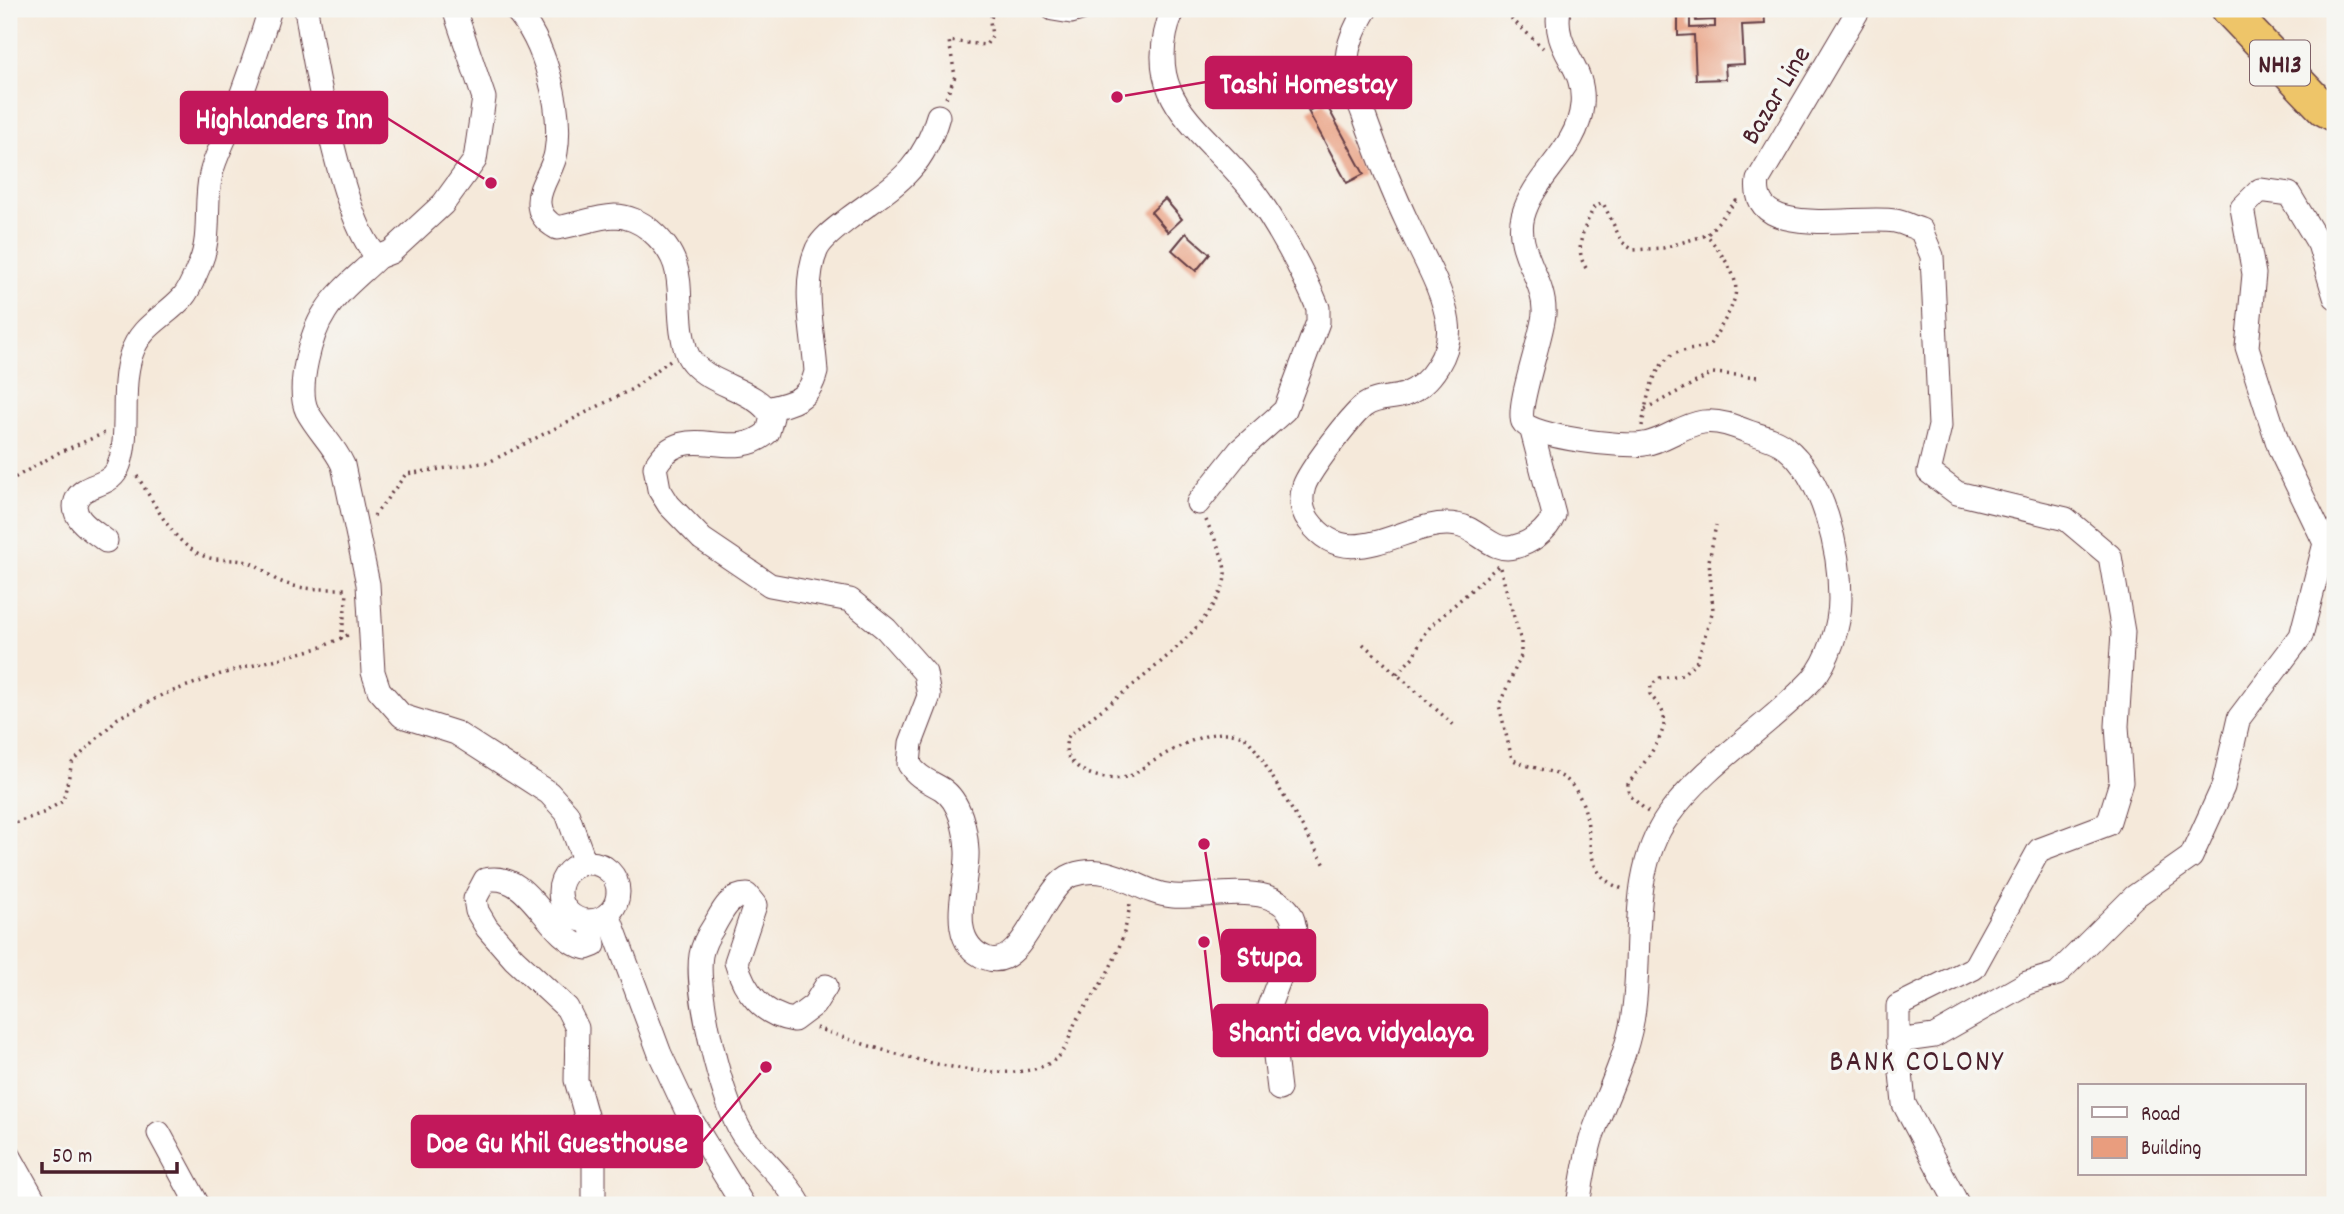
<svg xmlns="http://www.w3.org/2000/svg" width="2344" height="1214" font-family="Dekko,sans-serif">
  <rect width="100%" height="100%" fill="#f6f6f2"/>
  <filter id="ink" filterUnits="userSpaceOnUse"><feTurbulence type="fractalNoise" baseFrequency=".0143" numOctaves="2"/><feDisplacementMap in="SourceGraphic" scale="14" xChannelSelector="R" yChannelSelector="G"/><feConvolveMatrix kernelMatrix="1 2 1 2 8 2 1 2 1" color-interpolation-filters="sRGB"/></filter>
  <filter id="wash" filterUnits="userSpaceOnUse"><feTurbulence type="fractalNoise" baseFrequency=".00686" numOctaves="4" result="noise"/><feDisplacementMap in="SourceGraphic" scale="28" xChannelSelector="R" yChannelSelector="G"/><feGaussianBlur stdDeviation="1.57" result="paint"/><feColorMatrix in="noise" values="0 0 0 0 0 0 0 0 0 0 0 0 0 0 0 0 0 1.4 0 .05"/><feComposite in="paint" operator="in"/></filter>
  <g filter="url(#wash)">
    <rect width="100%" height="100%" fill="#f5e9da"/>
    <g id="blocks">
      <g fill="#e99d7e">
        <polygon points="1695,9 1764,9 1765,24 1742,25 1744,64 1725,65 1726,79 1696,80 1694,35 1678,36 1678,17 1690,17 1690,28 1715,27 1715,20 1696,21"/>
        <polygon points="1325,102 1364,174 1347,183 1308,111"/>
        <polygon points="1165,199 1182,219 1168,232 1151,212"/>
        <polygon points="1186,233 1210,254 1196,271 1172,250"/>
      </g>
    </g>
  </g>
  <g filter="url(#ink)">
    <use href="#blocks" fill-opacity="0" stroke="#643d45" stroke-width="2"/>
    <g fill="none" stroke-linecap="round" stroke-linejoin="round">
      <defs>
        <g id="minor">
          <path d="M 306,9 C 314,61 342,224 378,257 L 391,252 L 443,204 L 475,160 L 484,98 L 454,9"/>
          <path d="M 515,9 C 545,41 563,109 556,152 C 554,169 538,186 539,203 C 539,215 548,223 557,228 C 576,225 595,217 615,216 C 627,216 641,222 650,230 C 688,262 676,288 682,332 C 684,343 685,354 693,363 C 714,387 756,389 772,417 L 768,432 C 731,466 683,416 655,467 L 659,489 L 669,505 L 702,539 L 770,585 L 850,600 L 886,629 L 925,673 L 929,696 L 911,743 L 909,764 C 918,778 929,781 942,789 C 960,801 966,830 967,851 C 969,883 943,941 986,958 C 1024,973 1041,886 1072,875 C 1113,861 1137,893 1173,896 C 1210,899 1298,873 1295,938 L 1269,1006 L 1279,1089"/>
          <polyline points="1053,9 1071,12 1081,9"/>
          <path d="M 1173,9 C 1137,100 1204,128 1252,190 C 1275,220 1304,273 1318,308 L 1318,322 L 1285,410 L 1240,450 L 1198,503"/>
          <path d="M 1366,9 C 1356,26 1345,47 1347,68 C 1349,83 1358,99 1363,113 C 1377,152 1391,188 1409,226 C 1423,257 1443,289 1448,323 C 1452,352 1431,385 1404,395 C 1391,399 1375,397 1364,406 C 1351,416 1309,471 1304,486 C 1300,499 1301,510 1309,521 C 1351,579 1408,516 1457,525 C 1478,528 1492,553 1514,547 C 1531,543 1547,531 1554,515 L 1532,431"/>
          <path d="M 1559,9 C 1552,53 1586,63 1582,105 C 1578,150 1534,175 1523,216 C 1514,250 1546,280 1544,314 C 1542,338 1516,407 1523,422 C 1530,437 1626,448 1644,444 C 1665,441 1682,425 1703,422 C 1719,420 1734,426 1749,432 C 1761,436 1775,439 1785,447 C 1824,478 1840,552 1840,599 C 1840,625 1829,661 1812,680 C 1768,727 1706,763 1668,816 C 1629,871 1642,945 1634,1008 C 1629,1054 1607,1093 1592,1136 C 1585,1158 1582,1182 1578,1205"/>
          <path d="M 1859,9 L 1758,180 C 1749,242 1859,214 1895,221 C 1903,222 1912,227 1921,230 L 1932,256 L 1940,426 L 1929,472 L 1957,493 L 2066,519 L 2110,556 L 2123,632 L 2117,726 L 2121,782 L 2108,824 L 2039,850 L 1974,968 L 1898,1006 L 1898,1041 L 1934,1036 L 2027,983 L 2057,974 L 2134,897 L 2191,857 L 2223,787 L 2239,718 L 2301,636 L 2325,543 L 2280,450 L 2247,347 L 2254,274 L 2242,208 L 2260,190 L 2289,194 L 2319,244 L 2335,297"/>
          <path d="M 378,257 C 361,274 338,291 325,312 C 311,333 296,388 307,411 C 317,430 334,445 343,465 L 368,584 L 373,672 L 379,690 L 402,716 L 456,733 L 549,793 L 567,813 L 585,863"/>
          <path d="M 767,409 C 793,403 809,400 816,372 C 814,335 801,284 817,249 C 823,237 838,227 848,219 C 892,186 922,173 938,116"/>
          <path d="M 106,541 C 95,532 70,519 76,501 C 82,483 108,488 117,470 C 132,438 119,392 131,355 C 140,326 164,318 183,297 C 191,288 195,274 200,264 C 212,236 204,203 211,174 C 215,156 226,138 232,120 C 246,83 259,46 270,9"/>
          <circle cx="589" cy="892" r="29"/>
          <polyline points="608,914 660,1054 690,1118 743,1205"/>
          <path d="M 590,921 L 594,945 L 586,948 C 544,937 532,870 485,880 L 475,899 L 477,911 L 487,928 L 514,959 L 567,1008 L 577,1028 L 576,1080 L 594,1144 L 594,1205"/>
          <polyline points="1898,1041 1904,1104 1958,1205"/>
          <polyline points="159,1133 198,1205"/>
          <polyline points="9,1155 37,1205"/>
          <path d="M 800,1205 C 786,1179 760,1159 743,1135 C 722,1104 695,991 701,955 C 703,944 708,935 714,926 C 722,912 729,895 747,895 L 755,905 L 736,962 C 744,991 763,1016 794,1020 L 814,1005 L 826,986"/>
        </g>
        <polyline id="highway" points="2228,9 2324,109 2335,115"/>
      </defs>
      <use href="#minor" stroke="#643d45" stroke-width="25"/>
      <use href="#highway" stroke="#643d45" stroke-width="36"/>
      <g stroke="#643d45" stroke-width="3.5" stroke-dasharray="2 5" stroke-linecap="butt">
        <polyline points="583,9 587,9"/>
        <polyline points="1501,9 1543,48"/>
        <polyline points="946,98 955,76 949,41 986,45 992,36 990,21 994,9"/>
        <path d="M 1586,268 C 1573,248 1585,226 1594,207 L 1603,203 L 1622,242 L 1633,250 L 1663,248 L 1707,235"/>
        <polyline points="1645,409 1713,373 1759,377"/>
        <path d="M 1642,426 C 1646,404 1651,369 1672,355 C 1682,349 1698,350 1709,346 C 1743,291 1747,287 1707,235 L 1736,201 L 1739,202"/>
        <path d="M 137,476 C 156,504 174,549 210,558 C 224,561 239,558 253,564 C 261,567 267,574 275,579 C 298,591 323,589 348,589"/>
        <polyline points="9,481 58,453 105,433"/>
        <polyline points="374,516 406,474 489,462 634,388 670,360"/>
        <path d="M 1206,520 C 1213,537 1226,558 1225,576 C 1221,627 1108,703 1069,735 C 1053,766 1104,786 1129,776 C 1137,773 1144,766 1152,762 C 1175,748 1217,723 1244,737 C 1249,740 1254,748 1258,753 L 1325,865"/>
        <path d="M 1500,568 L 1521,641 L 1521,656 L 1499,705 L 1512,759 C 1528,769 1555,769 1568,781 C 1606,819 1570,871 1623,889"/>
        <polyline points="341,639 347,594"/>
        <polyline points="1363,644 1456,727"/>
        <polyline points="1397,674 1413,657 1424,634 1432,625 1498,566"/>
        <path d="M 1648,812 L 1629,795 L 1628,784 C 1639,769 1671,733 1663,713 C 1661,707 1654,700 1650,694 L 1651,685 L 1660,678 L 1682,675 L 1697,661 L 1713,610 L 1709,561 L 1716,525"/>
        <polyline points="9,825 43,813 63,801 72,763 118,718 162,695 221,674 322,647 352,633"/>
        <path d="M 816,1028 C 868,1046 1011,1097 1057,1058 C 1070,1047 1070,1027 1081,1013 C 1106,980 1125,945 1130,903"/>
      </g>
      <use href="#minor" stroke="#fff" stroke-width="23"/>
      <use href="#highway" stroke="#eec569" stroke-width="33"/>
    </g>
  </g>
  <g text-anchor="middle" stroke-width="7" stroke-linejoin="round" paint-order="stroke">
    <rect fill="#f6f6f2" stroke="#7e6067" stroke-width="2" x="2250" y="40.5" width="60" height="45" rx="5"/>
    <g font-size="26" font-weight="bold" fill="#4a1f2b">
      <text x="2280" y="72">NH13</text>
    </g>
    <g font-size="28" fill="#4a1f2b" stroke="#f6f6f2">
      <text transform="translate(1774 94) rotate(-59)" y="10">Bazar Line</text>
    </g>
    <g font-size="30" letter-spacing="2" fill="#4a1f2b" stroke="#f6f6f2">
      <text x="1917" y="1070">BANK COLONY</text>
    </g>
  </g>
  <path fill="none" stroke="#c2185b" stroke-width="2.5" d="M1117 97L1206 82M491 183L387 118M1204 844L1222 955M1204 942L1214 1031M766 1067L702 1142"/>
  <g fill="#c2185b" stroke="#f6f6f2" stroke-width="2.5">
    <circle cx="1117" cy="97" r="7"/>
    <circle cx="491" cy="183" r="7"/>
    <circle cx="1204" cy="844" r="7"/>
    <circle cx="1204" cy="942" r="7"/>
    <circle cx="766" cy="1067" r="7"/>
  </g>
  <g fill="#c2185b" stroke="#c2185b" stroke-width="2.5">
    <rect x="1206" y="57" width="205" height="51" rx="7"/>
    <rect x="181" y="92" width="206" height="51" rx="7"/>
    <rect x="1222" y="930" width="93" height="51" rx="7"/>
    <rect x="1214" y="1005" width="273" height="51" rx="7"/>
    <rect x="412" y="1116" width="290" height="51" rx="7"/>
  </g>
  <g font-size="30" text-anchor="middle" font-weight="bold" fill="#fff">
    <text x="1308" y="93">Tashi Homestay</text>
    <text x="284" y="128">Highlanders Inn</text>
    <text x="1269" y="966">Stupa</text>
    <text x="1351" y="1041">Shanti deva vidyalaya</text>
    <text x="557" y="1152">Doe Gu Khil Guesthouse</text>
  </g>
  <rect width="2344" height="1214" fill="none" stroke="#f6f6f2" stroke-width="35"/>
  <rect x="2078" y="1084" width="228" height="91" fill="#f6f6f2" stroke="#b1a0a2" stroke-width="2"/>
  <rect x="2092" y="1107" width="35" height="10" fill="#ffffff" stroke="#b1a0a2" stroke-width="2"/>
  <text x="2141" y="1120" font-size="21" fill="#4a1f2b">Road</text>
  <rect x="2092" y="1137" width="35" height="21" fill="#e99d7e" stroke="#b1a0a2" stroke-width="2"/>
  <text x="2141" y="1154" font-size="21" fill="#4a1f2b">Building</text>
  <path d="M42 1162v10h135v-10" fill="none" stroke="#4a1f2b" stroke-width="3.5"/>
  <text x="52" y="1162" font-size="21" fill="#4a1f2b" stroke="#f6f6f2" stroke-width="5" paint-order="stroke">50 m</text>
</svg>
